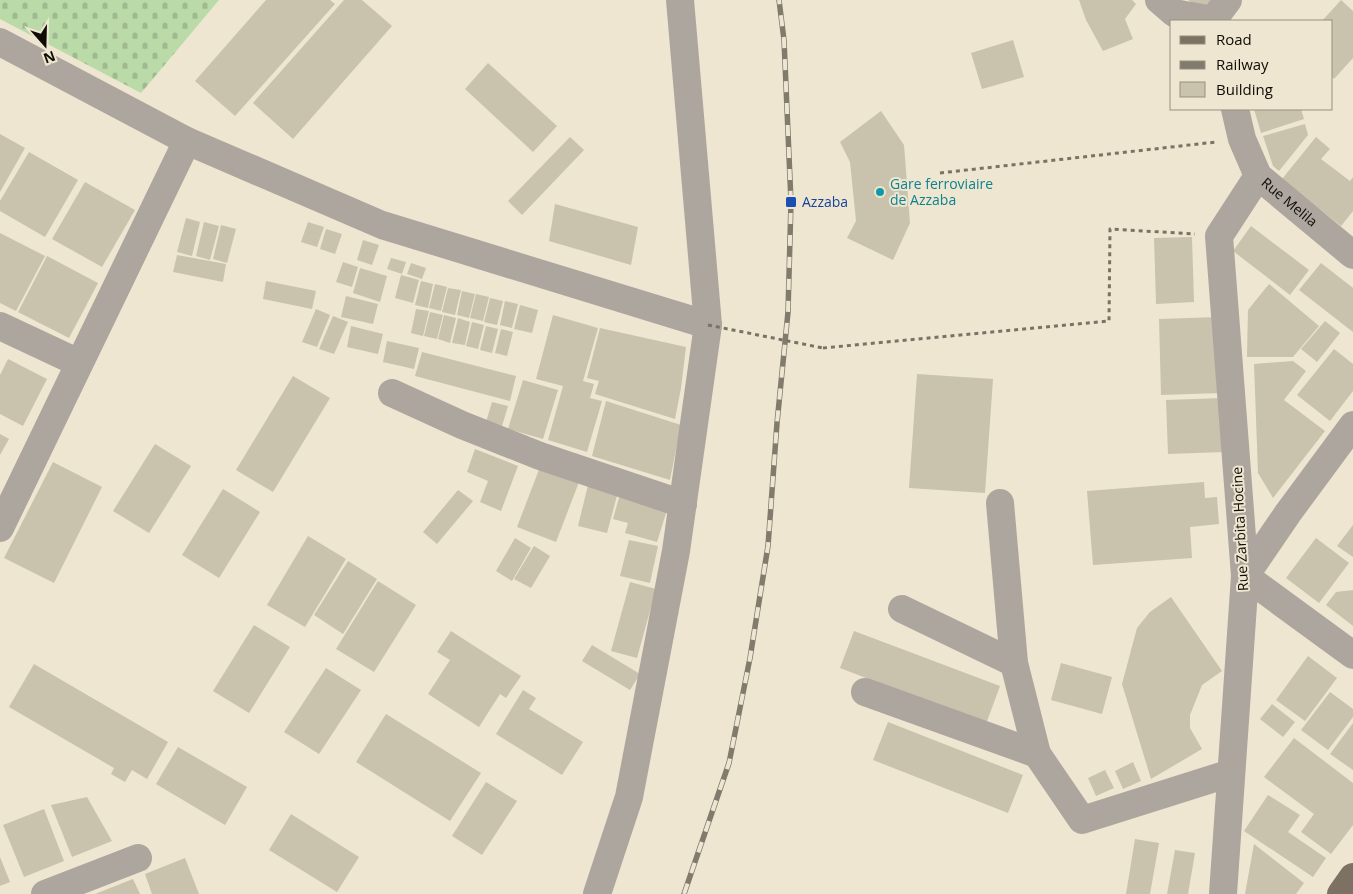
<svg xmlns="http://www.w3.org/2000/svg" width="1353" height="894" font-family="'Open Sans',sans-serif">
  <defs>
    <pattern id="cemetery-stones" width="16" height="16" patternUnits="userSpaceOnUse" patternTransform="scale(1.25)"><rect width="16" height="16" fill="#badaa8"/><path d="M2 7V4a2 2 0 0 1 4 0v3zM10 15v-3a2 2 0 0 1 4 0v3z" fill="#9fba8f"/></pattern>
  </defs>
  <rect width="100%" height="100%" fill="#eee6d1"/>
  <polygon fill="url(#cemetery-stones)" points="0,0 219,0 141,93 0,19"/>
  <g fill="#c9c2ad">
    <polygon points="266,0 330,0 335,4 235,116 195,81"/>
    <polygon points="344,0 362,0 392,26 293,139 253,103"/>
    <polygon points="1079,0 1132,0 1136,4 1125,19 1133,39 1103,51 1086,20"/>
    <polygon points="1188,0 1214,0 1205,12"/>
    <polygon points="1341,0 1353,11 1353,58 1334,79 1332,77 1332,21 1322,21"/>
    <polygon points="1013,40 1024,77 982,89 971,53"/>
    <polygon points="488,63 557,126 533,152 465,89"/>
    <polygon points="1254,109 1301,109 1304,119 1261,133"/>
    <polygon points="881,111 904,145 910,223 893,260 847,238 856,221 850,162 840,142"/>
    <polygon points="1305,124 1308,135 1279,171 1273,166 1263,136"/>
    <polygon points="0,134 25,148 0,192"/>
    <polygon points="570,137 584,150 522,215 508,201"/>
    <polygon points="1316,137 1330,149 1321,159 1350,181 1353,177 1353,211 1341,226 1282,179"/>
    <polygon points="29,152 78,180 45,237 0,211 0,201"/>
    <polygon points="85,182 135,210 102,267 52,239"/>
    <polygon points="555,204 638,227 631,265 549,241"/>
    <polygon points="186,218 200,222 192,256 177,252"/>
    <polygon points="204,222 219,226 210,260 196,256"/>
    <polygon points="308,222 324,227 317,247 301,242"/>
    <polygon points="221,225 236,229 227,263 213,259"/>
    <polygon points="1251,226 1309,270 1290,295 1233,251"/>
    <polygon points="326,229 342,234 335,254 320,249"/>
    <polygon points="0,233 45,256 16,311 0,303"/>
    <polygon points="1192,237 1194,302 1156,304 1154,238"/>
    <polygon points="363,240 379,245 372,265 357,260"/>
    <polygon points="177,255 226,264 223,282 173,272"/>
    <polygon points="47,256 98,283 69,338 18,312"/>
    <polygon points="391,258 406,262 402,274 387,269"/>
    <polygon points="343,262 358,267 352,287 336,282"/>
    <polygon points="411,263 426,268 422,279 407,274"/>
    <polygon points="1321,263 1353,288 1353,332 1299,290"/>
    <polygon points="360,268 387,276 380,302 353,293"/>
    <polygon points="401,275 419,280 413,303 395,298"/>
    <polygon points="266,281 316,291 312,309 263,299"/>
    <polygon points="421,281 433,284 428,308 415,305"/>
    <polygon points="435,284 447,287 441,311 429,308"/>
    <polygon points="1269,284 1319,326 1293,357 1247,357 1248,310"/>
    <polygon points="448,288 461,290 455,315 442,312"/>
    <polygon points="462,291 475,294 469,318 457,315"/>
    <polygon points="476,294 489,297 483,321 470,318"/>
    <polygon points="346,296 378,304 373,324 341,317"/>
    <polygon points="490,298 503,301 497,325 484,322"/>
    <polygon points="505,301 518,304 512,328 500,325"/>
    <polygon points="520,305 538,310 532,333 514,329"/>
    <polygon points="316,309 330,315 317,347 302,342"/>
    <polygon points="416,309 429,311 423,336 411,333"/>
    <polygon points="430,312 443,315 437,339 424,336"/>
    <polygon points="444,315 456,318 450,343 438,339"/>
    <polygon points="553,315 598,328 583,381 594,384 590,398 602,401 587,452 548,440 563,386 536,379"/>
    <polygon points="333,316 348,322 334,354 319,349"/>
    <polygon points="1219,317 1222,393 1161,395 1159,319"/>
    <polygon points="458,318 470,322 465,345 452,343"/>
    <polygon points="1325,321 1340,333 1317,362 1301,349"/>
    <polygon points="472,322 484,325 478,349 466,346"/>
    <polygon points="351,326 383,334 378,354 347,347"/>
    <polygon points="486,326 498,329 492,353 480,350"/>
    <polygon points="600,328 686,347 681,388 675,419 595,394 599,381 587,378"/>
    <polygon points="501,329 513,332 507,356 495,353"/>
    <polygon points="387,341 419,348 414,369 383,362"/>
    <polygon points="1334,349 1353,364 1353,391 1330,421 1297,395"/>
    <polygon points="422,352 516,376 510,401 415,376"/>
    <polygon points="8,359 47,379 23,426 0,414 0,375"/>
    <polygon points="1293,361 1306,371 1284,400 1325,431 1273,498 1258,473 1254,364"/>
    <polygon points="917,374 993,379 985,493 909,488"/>
    <polygon points="293,376 330,398 273,492 236,470"/>
    <polygon points="523,380 558,390 543,439 508,429"/>
    <polygon points="1223,398 1224,452 1168,454 1166,400"/>
    <polygon points="606,401 681,425 670,480 592,456"/>
    <polygon points="492,402 508,406 502,426 486,422"/>
    <polygon points="0,434 9,439 0,455"/>
    <polygon points="155,444 191,466 149,533 113,511"/>
    <polygon points="475,449 518,466 501,511 480,502 488,481 467,472"/>
    <polygon points="53,462 102,487 54,583 4,558"/>
    <polygon points="540,467 579,482 556,542 517,527"/>
    <polygon points="1204,482 1205,498 1217,497 1219,524 1190,527 1192,558 1093,565 1087,491"/>
    <polygon points="588,485 618,492 607,533 578,526"/>
    <polygon points="223,489 260,512 219,578 182,555"/>
    <polygon points="458,490 473,501 437,544 423,532"/>
    <polygon points="620,494 668,507 657,542 625,533 628,523 613,519"/>
    <polygon points="1353,525 1353,557 1337,546"/>
    <polygon points="308,536 346,559 305,627 267,605"/>
    <polygon points="515,538 531,548 512,581 496,571"/>
    <polygon points="1316,538 1349,563 1319,603 1286,578"/>
    <polygon points="629,540 658,546 650,583 620,576"/>
    <polygon points="534,546 550,556 531,588 514,579"/>
    <polygon points="348,561 377,579 343,634 314,615"/>
    <polygon points="378,581 416,605 374,672 336,649"/>
    <polygon points="630,582 656,589 637,658 611,651"/>
    <polygon points="1353,590 1353,626 1326,605 1336,592"/>
    <polygon points="1171,597 1222,671 1202,685 1190,715 1190,728 1202,749 1151,779 1122,684 1137,628 1150,612"/>
    <polygon points="254,625 290,647 249,713 213,691"/>
    <polygon points="451,631 521,676 506,698 500,694 479,727 428,694 450,660 437,652"/>
    <polygon points="854,631 1000,686 986,724 840,668"/>
    <polygon points="592,645 640,674 630,690 582,661"/>
    <polygon points="1308,656 1337,678 1305,721 1276,700"/>
    <polygon points="1061,663 1112,677 1102,714 1051,700"/>
    <polygon points="34,664 168,742 147,779 132,770 125,782 111,774 114,768 9,707"/>
    <polygon points="326,668 361,690 319,754 284,732"/>
    <polygon points="523,690 536,698 529,709 583,742 562,775 496,734"/>
    <polygon points="1330,692 1353,709 1353,717 1328,750 1301,730"/>
    <polygon points="1272,704 1295,722 1283,737 1260,719"/>
    <polygon points="386,714 481,773 450,821 356,762"/>
    <polygon points="888,722 1023,775 1008,813 873,760"/>
    <polygon points="1353,723 1353,770 1330,754"/>
    <polygon points="1294,738 1353,783 1353,825 1331,854 1301,832 1314,814 1264,777"/>
    <polygon points="178,747 247,787 225,825 156,784"/>
    <polygon points="1133,762 1141,781 1123,789 1115,771"/>
    <polygon points="1105,770 1114,788 1096,796 1088,778"/>
    <polygon points="486,782 517,801 482,855 452,836"/>
    <polygon points="1268,795 1300,815 1288,832 1326,858 1313,877 1244,831"/>
    <polygon points="87,797 112,841 72,857 51,805"/>
    <polygon points="44,809 64,861 24,877 3,825"/>
    <polygon points="291,814 359,857 337,892 269,850"/>
    <polygon points="1135,839 1159,843 1150,894 1126,894"/>
    <polygon points="1254,844 1304,883 1296,894 1245,894"/>
    <polygon points="1175,850 1195,853 1188,894 1167,894"/>
    <polygon points="0,857 10,882 0,886"/>
    <polygon points="185,858 199,894 152,894 145,874"/>
    <polygon points="133,879 140,894 95,894"/>
  </g>
  <g fill="none" stroke-linecap="round" stroke-linejoin="round">
    <g stroke="#787365" stroke-width="3" stroke-dasharray="4 4" stroke-linecap="butt">
      <polyline points="940,173 1216,142"/>
      <polyline points="823,348 1109,321 1110,229 1195,234"/>
    </g>
    <g stroke="#ada69e" stroke-width="28">
      <polyline points="1159,0 1174,13 1213,20"/>
      <polyline points="1213,20 1228,0"/>
      <polyline points="0,42 187,141 382,225 708,325"/>
      <path id="s1" d="M 1235,109 L 1242,139 L 1258,176 L 1353,255"/>
      <polyline points="0,326 79,363"/>
      <polyline points="392,393 462,425 540,456 683,504"/>
      <polyline points="1353,425 1288,513 1245,576 1353,655"/>
      <polyline points="1000,503 1014,663 1037,754"/>
      <polyline points="0,528 187,141"/>
      <polyline points="902,609 1014,663"/>
      <polyline points="865,692 1037,754 1082,820 1231,773"/>
      <polyline points="45,894 138,858"/>
      <polyline points="597,894 629,797 676,551 708,325 680,0"/>
      <polyline points="1223,894 1245,576 1219,236 1258,176"/>
    </g>
    <polyline stroke="#7c7163" stroke-width="28" points="1341,894 1353,877"/>
    <defs>
      <polyline id="rail" points="684,894 729,763 750,658 768,546 777,423 788,312 791,202 784,40 779,0"/>
    </defs>
    <use href="#rail" stroke="#817b6e" stroke-width="5.5"/>
    <use href="#rail" stroke="#eee6d1" stroke-width="4" stroke-dasharray="11" stroke-linecap="butt"/>
    <polyline stroke="#787365" stroke-width="3" stroke-dasharray="4 4" stroke-linecap="butt" points="708,325 823,348"/>
  </g>
  <circle fill="#0f9aa8" stroke="#eee6d1" stroke-width="2" cx="880" cy="192" r="5"/>
  <rect fill="#1a4fb4" stroke="#eee6d1" stroke-width="2" x="785" y="196" width="12" height="12" rx="2.5"/>
  <g text-anchor="middle" stroke-width="4" stroke-linejoin="round" paint-order="stroke">
    <g font-size="14" fill="#0d838f" stroke="#eee6d1" text-anchor="start">
      <text x="890" y="189">Gare ferroviaire<tspan x="890" dy="16">de Azzaba</tspan></text>
    </g>
    <g font-size="14" fill="#164399" stroke="#eee6d1" text-anchor="start">
      <text x="802" y="207">Azzaba</text>
    </g>
    <g font-size="14" fill="#0f0c06" stroke="#eee6d1">
      <text dy="5" stroke="none"><textPath href="#s1" startOffset="112">Rue Melila</textPath></text>
      <text transform="translate(1240 529) rotate(-93)" y="5">Rue Zarbita Hocine</text>
    </g>
  </g>
  <rect x="1170" y="20" width="162" height="90" fill="#eee6d1" stroke="#958f80"/>
  <rect x="1180" y="36" width="25" height="8" fill="#7c7163" stroke="#958f80"/>
  <text x="1216" y="45" font-size="15" fill="#0f0c06">Road</text>
  <rect x="1180" y="61" width="25" height="8" fill="#817b6e" stroke="#958f80"/>
  <text x="1216" y="70" font-size="15" fill="#0f0c06">Railway</text>
  <rect x="1180" y="82" width="25" height="15" fill="#c9c2ad" stroke="#958f80"/>
  <text x="1216" y="95" font-size="15" fill="#0f0c06">Building</text>
  <g transform="translate(45 45) rotate(160)" stroke="#eee6d1" stroke-width="4" paint-order="stroke">
  <path d="M0-4L9 19L0 12L-9 19Z" fill="#0f0c06"/>
  <text y="-8" font-size="14" font-weight="bold" text-anchor="middle" fill="#0f0c06">N</text>
  </g>
</svg>
